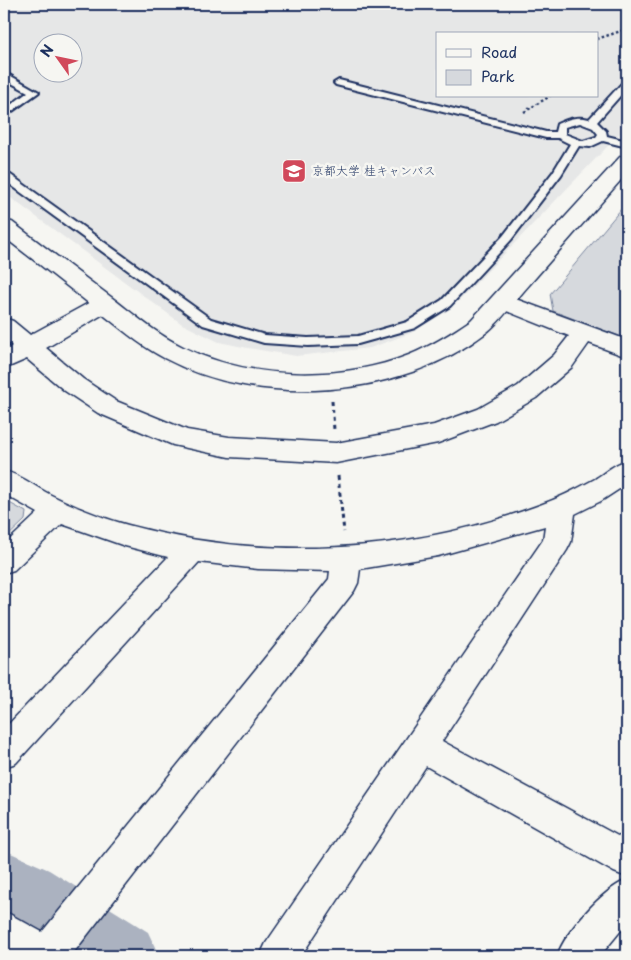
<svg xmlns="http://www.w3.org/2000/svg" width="631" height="960" font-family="'Playpen Sans','Klee One',sans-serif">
  <rect width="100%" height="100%" fill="#f6f6f2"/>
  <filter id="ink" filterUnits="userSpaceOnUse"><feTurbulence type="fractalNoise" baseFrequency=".02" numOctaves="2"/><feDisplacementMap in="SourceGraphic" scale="10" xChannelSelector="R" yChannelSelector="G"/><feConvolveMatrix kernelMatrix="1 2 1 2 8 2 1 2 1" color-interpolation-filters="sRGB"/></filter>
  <g filter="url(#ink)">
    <path fill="#e6e7e7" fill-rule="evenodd" d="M 4,4 L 627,4 L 627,126 L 459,301 L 411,333 L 370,348 L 296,356 L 248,348 L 219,342 L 182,324 L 4,193 ZM 437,34 L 597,34 L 597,96 L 437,96 ZM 42,42 L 72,42 L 72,72 L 42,72 Z"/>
    <g fill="#d6d9dd" stroke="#78849e">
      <polygon points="627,202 627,339 553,311 550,294"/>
      <polygon points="4,500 26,512 25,520 4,540"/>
    </g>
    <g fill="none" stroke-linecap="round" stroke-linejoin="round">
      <polygon fill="#abb2c0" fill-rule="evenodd" points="4,850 49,870 148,932 159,956 63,956 4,918"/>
      <defs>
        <g id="lane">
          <polygon points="4,72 39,92 4,117 4,110 28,92 4,79"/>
          <path d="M 339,80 L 546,132 L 555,132 L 557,124 C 568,119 577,116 589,119 L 624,81 L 627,80 L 627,88 L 597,122 L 606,131 L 607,136 L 627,141 L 627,147 L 603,141 L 590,147 L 579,146 L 561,175 L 511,240 L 450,306 L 415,328 L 358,344 L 308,346 L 264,343 L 203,325 L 4,180 L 4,172 L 8,173 L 211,319 L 265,335 L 308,338 L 358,336 L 407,322 L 442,300 L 503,236 L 553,172 L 570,144 L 558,138 L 546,138 L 336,85 L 334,83 ZM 580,123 L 593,128 L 598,134 L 596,137 L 583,141 L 565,134 L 565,127 Z"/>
        </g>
        <g id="street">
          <polygon points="502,294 627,340 627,357 589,343 572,367 536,398 496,421 438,443 336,463 229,457 173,445 98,413 65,391 27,359 4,369 4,350 12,346 4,339 4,318 13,321 30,335 96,299 104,297 112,299 116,304 112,309 46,348 83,379 116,401 187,430 229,437 336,443 434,425 478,409 518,386 554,355 569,336 494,306 490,301 494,296"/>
          <path d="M 627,460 L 627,484 L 601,501 L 575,514 L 571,542 L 567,550 L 442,741 L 627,841 L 627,877 L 614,872 L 426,766 L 301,956 L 260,956 L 266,943 L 543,540 L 545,526 L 438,556 L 360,569 L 358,583 L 354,591 L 71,956 L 11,956 L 4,951 L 4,911 L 42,932 L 329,579 L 330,571 L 258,569 L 199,562 L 16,763 L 4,767 L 4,729 L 168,557 L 125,546 L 62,524 L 14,570 L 4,573 L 4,545 L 38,513 L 4,494 L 4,471 C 21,475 35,487 51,495 C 75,507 102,518 128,525 C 263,562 409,554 540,505 C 559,498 577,489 595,479 C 606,472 614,464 627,460 Z"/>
          <path d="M 627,880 L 627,923 L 600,956 L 557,956 C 566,931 602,890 627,880 Z"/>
        </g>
        <path id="secondary" d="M 627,155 L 627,173 C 595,210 562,247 530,284 C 516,299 503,319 487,332 C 401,399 259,409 164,358 C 139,345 118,326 96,309 C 66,285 35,261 4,237 L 4,221 L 12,222 C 46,248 80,274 115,300 C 137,317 158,335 183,347 C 249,380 341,382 409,355 C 431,346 452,333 471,320 L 620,157 Z"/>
      </defs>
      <use href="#lane" stroke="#1b2f5e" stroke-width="4"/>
      <use href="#street" stroke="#1b2f5e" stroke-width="3"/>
      <use href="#secondary" stroke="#1b2f5e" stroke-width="3"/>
      <g stroke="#1b2f5e" stroke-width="2.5" stroke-dasharray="2.5 2.5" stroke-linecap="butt">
        <polyline points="597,39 627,29"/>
        <polyline points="524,112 550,96"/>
      </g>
      <g stroke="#1b2f5e" stroke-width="3" stroke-dasharray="4 4" stroke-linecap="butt">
        <polyline points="332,401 334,430"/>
        <polyline points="338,476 344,532"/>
      </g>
      <use href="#lane" fill="#f6f6f2" fill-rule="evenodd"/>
      <use href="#street" fill="#f6f6f2" fill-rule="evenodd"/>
      <use href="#secondary" fill="#f6f6f2" fill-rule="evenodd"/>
    </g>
  </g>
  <defs>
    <symbol id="university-square" viewBox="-11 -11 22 22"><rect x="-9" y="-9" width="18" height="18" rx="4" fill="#d1495b" stroke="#f6f6f2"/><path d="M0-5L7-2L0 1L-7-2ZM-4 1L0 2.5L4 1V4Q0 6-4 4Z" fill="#fff"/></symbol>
  </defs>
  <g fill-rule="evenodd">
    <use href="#university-square" x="280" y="157" width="28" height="28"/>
  </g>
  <g text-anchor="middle" stroke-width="5" stroke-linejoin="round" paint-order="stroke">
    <g font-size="12" fill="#1b2f5e" stroke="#f6f6f2" text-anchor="start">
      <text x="312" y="175">京都大学 桂キャンパス</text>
    </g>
  </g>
  <rect width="631" height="960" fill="none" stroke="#f6f6f2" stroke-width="20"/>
  <rect x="10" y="10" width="611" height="940" fill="none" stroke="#1b2f5e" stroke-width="2" filter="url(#ink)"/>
  <rect x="436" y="32" width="162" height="65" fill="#f6f6f2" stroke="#9ea6b7"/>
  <rect x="446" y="49" width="25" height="8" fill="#f6f6f2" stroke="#9ea6b7"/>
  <text x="481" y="58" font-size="15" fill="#1b2f5e">Road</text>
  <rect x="446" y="70" width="25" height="15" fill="#d6d9dd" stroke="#9ea6b7"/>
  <text x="481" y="82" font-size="15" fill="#1b2f5e">Park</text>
  <g transform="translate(58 58) rotate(303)"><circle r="24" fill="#f6f6f2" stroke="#9ea6b7"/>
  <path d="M0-4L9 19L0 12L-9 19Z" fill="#d1495b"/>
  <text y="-8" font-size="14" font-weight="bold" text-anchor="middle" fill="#1b2f5e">N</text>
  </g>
</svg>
